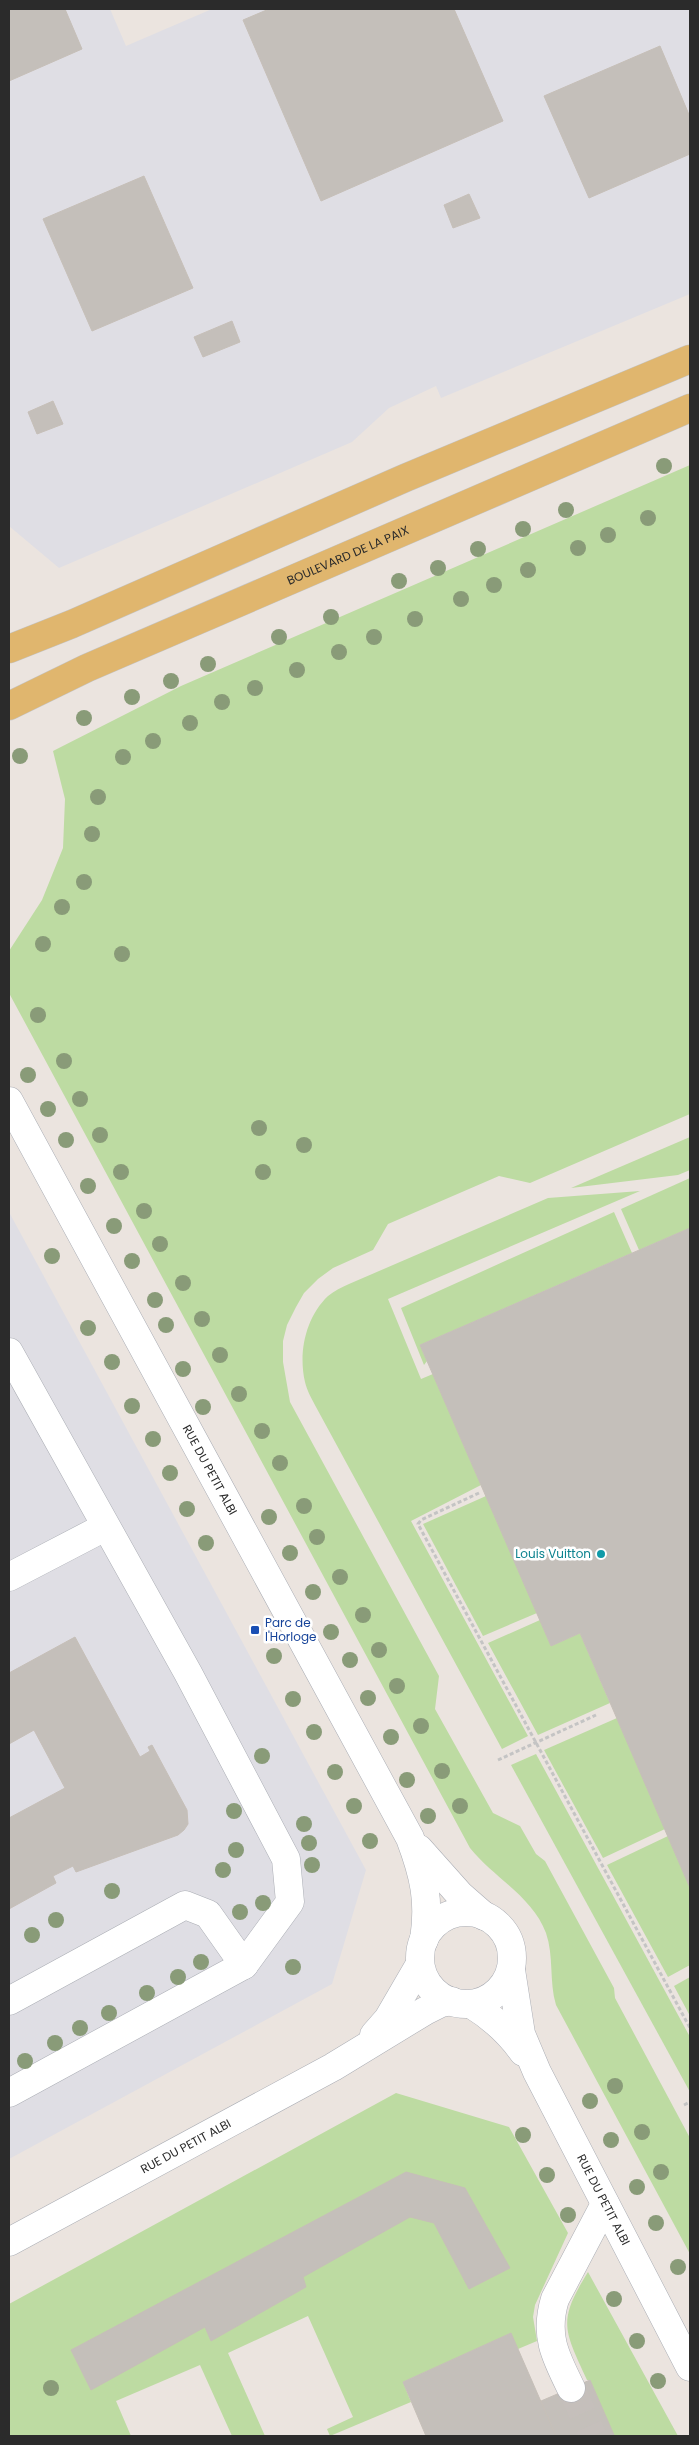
<svg xmlns="http://www.w3.org/2000/svg" width="699" height="2445" font-family="Poppins,sans-serif">
  <rect width="100%" height="100%" fill="#ebe4df"/>
  <g fill="#dfdee4">
    <polygon points="9,9 110,9 126,46 212,9 690,9 690,294 441,398 436,386 389,408 352,442 59,568 9,526"/>
    <polygon points="9,1212 366,1870 332,1984 9,2159"/>
  </g>
  <g fill="#bddba2">
    <path d="M 690,465 L 690,1114 L 530,1183 L 499,1176 L 388,1224 L 373,1250 L 333,1268 L 318,1279 L 304,1293 L 296,1307 L 287,1325 L 283,1341 L 283,1362 L 290,1402 L 439,1676 L 435,1709 L 493,1813 L 520,1826 L 536,1854 L 545,1861 L 614,1988 L 615,1998 L 690,2138 L 690,2254 L 556,2005 C 549,1982 554,1956 546,1933 C 532,1896 494,1878 470,1848 L 9,993 L 9,951 L 42,900 L 63,848 L 65,799 L 53,751 L 181,686 Z"/>
    <polygon points="690,1137 690,1170 678,1175 571,1188"/>
    <polygon points="690,1178 690,1228 639,1250 621,1209"/>
    <path d="M 640,1191 L 388,1299 L 421,1379 L 433,1374 L 481,1485 L 411,1521 L 528,1736 L 502,1749 L 316,1407 C 312,1399 307,1391 305,1382 C 298,1352 306,1317 328,1296 C 334,1291 342,1287 349,1284 L 548,1198 Z"/>
    <polygon points="614,1212 632,1253 420,1345 427,1361 424,1365 401,1308"/>
    <polygon points="486,1496 537,1613 483,1636 423,1524"/>
    <polygon points="540,1620 551,1646 580,1633 610,1703 538,1735 488,1643"/>
    <polygon points="617,1718 665,1829 603,1858 544,1750"/>
    <polygon points="536,1754 690,2037 690,2092 511,1765"/>
    <polygon points="668,1836 690,1888 690,1965 668,1977 607,1865"/>
    <polygon points="690,1977 690,2016 674,1986"/>
    <polygon points="396,2093 509,2127 568,2233 535,2305 533,2317 537,2341 518,2349 510,2334 403,2382 411,2402 330,2436 327,2429 353,2417 308,2316 228,2353 265,2436 232,2436 200,2365 116,2401 131,2436 9,2436 9,2304"/>
    <path d="M 588,2272 L 678,2436 L 613,2436 L 590,2380 L 587,2380 C 564,2329 557,2322 588,2272 Z"/>
  </g>
  <g fill="#c4bfba" stroke="#c6bfb8">
    <polygon points="9,9 65,9 82,49 9,81"/>
    <polygon points="269,9 454,9 503,121 321,201 243,20"/>
    <polygon points="660,46 690,117 690,154 589,198 544,96"/>
    <polygon points="144,176 193,288 92,331 43,219"/>
    <polygon points="469,194 480,218 453,228 444,205"/>
    <polygon points="232,321 240,342 203,357 194,337"/>
    <polygon points="53,401 63,424 37,434 28,412"/>
    <polygon points="690,1228 690,1888 580,1633 551,1646 420,1345"/>
    <polygon points="75,1637 140,1757 150,1751 148,1747 152,1745 187,1810 188,1824 184,1830 178,1835 76,1872 73,1866 53,1876 56,1883 9,1909 9,1818 65,1788 34,1730 9,1744 9,1673"/>
    <polygon points="406,2172 465,2188 510,2268 469,2289 434,2223 410,2217 303,2277 306,2287 211,2341 205,2327 91,2390 71,2350"/>
    <polygon points="511,2333 556,2436 426,2436 403,2382"/>
    <polygon points="590,2380 614,2435 556,2436 541,2401"/>
  </g>
  <g fill="none" stroke-linecap="round" stroke-linejoin="round">
    <polyline stroke="#c5bfbb" stroke-width="28" stroke-dasharray="28 14" stroke-linecap="butt" points="571,2388 593,2436"/>
    <defs>
      <g id="minor">
        <path id="s1" d="M 9,1101 L 410,1838 C 424,1875 430,1901 424,1940"/>
        <polyline points="9,1352 188,1673 286,1859 290,1902 244,1965 9,2093"/>
        <polyline points="9,1577 105,1527"/>
        <polyline points="419,1849 460,1895 484,1916"/>
        <circle cx="466" cy="1958" r="46"/>
        <path id="s2" d="M 511,1970 L 521,2034 L 537,2072 L 690,2367"/>
        <polyline points="9,2001 185,1905 208,1914 244,1965"/>
        <path d="M 471,2004 C 492,2017 509,2032 523,2052"/>
        <polyline points="374,2035 388,2019 420,1964"/>
        <path id="s3" d="M 9,2242 L 333,2067 L 425,2011 L 441,2003 L 452,2001"/>
        <path d="M 571,2388 C 555,2356 544,2335 555,2299 L 605,2204"/>
      </g>
      <g id="major">
        <polyline points="9,649 72,624 405,478 690,359"/>
        <path id="s4" d="M 9,706 L 87,668 L 690,408"/>
      </g>
    </defs>
    <use href="#minor" stroke="#abaeb5" stroke-width="29"/>
    <use href="#major" stroke="#c4c4c4" stroke-width="29"/>
    <g stroke="#c4c4c4" stroke-width="3" stroke-dasharray="4 2.5" stroke-linecap="butt">
      <polyline points="479,1493 421,1520 418,1524 690,2028"/>
      <polyline points="498,1760 596,1715"/>
      <polyline points="684,2105 690,2102"/>
    </g>
    <use href="#minor" stroke="#fff" stroke-width="28"/>
    <use href="#major" stroke="#e0b66e" stroke-width="28"/>
  </g>
  <g fill="#899b78">
    <circle cx="664" cy="466" r="8"/>
    <circle cx="566" cy="510" r="8"/>
    <circle cx="648" cy="518" r="8"/>
    <circle cx="523" cy="529" r="8"/>
    <circle cx="608" cy="535" r="8"/>
    <circle cx="578" cy="548" r="8"/>
    <circle cx="478" cy="549" r="8"/>
    <circle cx="438" cy="568" r="8"/>
    <circle cx="528" cy="570" r="8"/>
    <circle cx="399" cy="581" r="8"/>
    <circle cx="494" cy="585" r="8"/>
    <circle cx="461" cy="599" r="8"/>
    <circle cx="331" cy="617" r="8"/>
    <circle cx="415" cy="619" r="8"/>
    <circle cx="279" cy="637" r="8"/>
    <circle cx="374" cy="637" r="8"/>
    <circle cx="339" cy="652" r="8"/>
    <circle cx="208" cy="664" r="8"/>
    <circle cx="297" cy="670" r="8"/>
    <circle cx="171" cy="681" r="8"/>
    <circle cx="255" cy="688" r="8"/>
    <circle cx="132" cy="697" r="8"/>
    <circle cx="222" cy="702" r="8"/>
    <circle cx="84" cy="718" r="8"/>
    <circle cx="190" cy="723" r="8"/>
    <circle cx="153" cy="741" r="8"/>
    <circle cx="20" cy="756" r="8"/>
    <circle cx="123" cy="757" r="8"/>
    <circle cx="98" cy="797" r="8"/>
    <circle cx="92" cy="834" r="8"/>
    <circle cx="84" cy="882" r="8"/>
    <circle cx="62" cy="907" r="8"/>
    <circle cx="43" cy="944" r="8"/>
    <circle cx="122" cy="954" r="8"/>
    <circle cx="38" cy="1015" r="8"/>
    <circle cx="64" cy="1061" r="8"/>
    <circle cx="28" cy="1075" r="8"/>
    <circle cx="80" cy="1099" r="8"/>
    <circle cx="48" cy="1109" r="8"/>
    <circle cx="259" cy="1128" r="8"/>
    <circle cx="100" cy="1135" r="8"/>
    <circle cx="66" cy="1140" r="8"/>
    <circle cx="304" cy="1145" r="8"/>
    <circle cx="121" cy="1172" r="8"/>
    <circle cx="263" cy="1172" r="8"/>
    <circle cx="88" cy="1186" r="8"/>
    <circle cx="144" cy="1211" r="8"/>
    <circle cx="114" cy="1226" r="8"/>
    <circle cx="160" cy="1244" r="8"/>
    <circle cx="52" cy="1256" r="8"/>
    <circle cx="132" cy="1261" r="8"/>
    <circle cx="183" cy="1283" r="8"/>
    <circle cx="155" cy="1300" r="8"/>
    <circle cx="202" cy="1319" r="8"/>
    <circle cx="166" cy="1325" r="8"/>
    <circle cx="88" cy="1328" r="8"/>
    <circle cx="220" cy="1355" r="8"/>
    <circle cx="112" cy="1362" r="8"/>
    <circle cx="183" cy="1369" r="8"/>
    <circle cx="239" cy="1394" r="8"/>
    <circle cx="132" cy="1406" r="8"/>
    <circle cx="203" cy="1407" r="8"/>
    <circle cx="262" cy="1431" r="8"/>
    <circle cx="153" cy="1439" r="8"/>
    <circle cx="280" cy="1463" r="8"/>
    <circle cx="170" cy="1473" r="8"/>
    <circle cx="304" cy="1506" r="8"/>
    <circle cx="187" cy="1509" r="8"/>
    <circle cx="269" cy="1517" r="8"/>
    <circle cx="317" cy="1537" r="8"/>
    <circle cx="206" cy="1543" r="8"/>
    <circle cx="290" cy="1553" r="8"/>
    <circle cx="340" cy="1577" r="8"/>
    <circle cx="313" cy="1592" r="8"/>
    <circle cx="363" cy="1615" r="8"/>
    <circle cx="331" cy="1632" r="8"/>
    <circle cx="379" cy="1650" r="8"/>
    <circle cx="274" cy="1656" r="8"/>
    <circle cx="350" cy="1660" r="8"/>
    <circle cx="397" cy="1686" r="8"/>
    <circle cx="368" cy="1698" r="8"/>
    <circle cx="293" cy="1699" r="8"/>
    <circle cx="421" cy="1726" r="8"/>
    <circle cx="314" cy="1732" r="8"/>
    <circle cx="391" cy="1737" r="8"/>
    <circle cx="262" cy="1756" r="8"/>
    <circle cx="442" cy="1771" r="8"/>
    <circle cx="335" cy="1772" r="8"/>
    <circle cx="407" cy="1780" r="8"/>
    <circle cx="354" cy="1806" r="8"/>
    <circle cx="460" cy="1806" r="8"/>
    <circle cx="234" cy="1811" r="8"/>
    <circle cx="428" cy="1816" r="8"/>
    <circle cx="304" cy="1824" r="8"/>
    <circle cx="370" cy="1841" r="8"/>
    <circle cx="309" cy="1843" r="8"/>
    <circle cx="236" cy="1850" r="8"/>
    <circle cx="312" cy="1865" r="8"/>
    <circle cx="223" cy="1870" r="8"/>
    <circle cx="112" cy="1891" r="8"/>
    <circle cx="263" cy="1903" r="8"/>
    <circle cx="240" cy="1912" r="8"/>
    <circle cx="56" cy="1920" r="8"/>
    <circle cx="32" cy="1935" r="8"/>
    <circle cx="201" cy="1962" r="8"/>
    <circle cx="293" cy="1967" r="8"/>
    <circle cx="178" cy="1977" r="8"/>
    <circle cx="147" cy="1993" r="8"/>
    <circle cx="109" cy="2013" r="8"/>
    <circle cx="80" cy="2028" r="8"/>
    <circle cx="55" cy="2043" r="8"/>
    <circle cx="25" cy="2061" r="8"/>
    <circle cx="615" cy="2086" r="8"/>
    <circle cx="590" cy="2101" r="8"/>
    <circle cx="642" cy="2132" r="8"/>
    <circle cx="523" cy="2135" r="8"/>
    <circle cx="611" cy="2140" r="8"/>
    <circle cx="661" cy="2172" r="8"/>
    <circle cx="547" cy="2175" r="8"/>
    <circle cx="637" cy="2187" r="8"/>
    <circle cx="568" cy="2215" r="8"/>
    <circle cx="656" cy="2223" r="8"/>
    <circle cx="678" cy="2267" r="8"/>
    <circle cx="614" cy="2299" r="8"/>
    <circle cx="637" cy="2341" r="8"/>
    <circle cx="658" cy="2381" r="8"/>
    <circle cx="51" cy="2388" r="8"/>
  </g>
  <circle fill="#0f9aa8" stroke="#fff" stroke-width="2" cx="601" cy="1554" r="5"/>
  <rect fill="#1a4fb4" stroke="#fff" stroke-width="2" x="250" y="1625" width="10" height="10" rx="2.5"/>
  <g text-anchor="middle" stroke-width="5" stroke-linejoin="round" paint-order="stroke">
    <g font-size="12" fill="#2b2b2b" stroke="#fff">
      <text dy="4" stroke="none"><textPath href="#s4" startOffset="371">BOULEVARD DE LA PAIX</textPath></text>
      <text dy="4" stroke="none"><textPath href="#s1" startOffset="420">RUE DU PETIT ALBI</textPath></text>
      <text dy="4" stroke="none"><textPath href="#s3" startOffset="201">RUE DU PETIT ALBI</textPath></text>
      <text dy="4" stroke="none"><textPath href="#s2" startOffset="250">RUE DU PETIT ALBI</textPath></text>
    </g>
    <g font-size="12" fill="#0d838f" stroke="#fff" text-anchor="end">
      <text x="591" y="1558">Louis Vuitton</text>
    </g>
    <g font-size="12" fill="#164399" stroke="#fff" text-anchor="start">
      <text x="265" y="1627">Parc de<tspan x="265" dy="14">l'Horloge</tspan></text>
    </g>
  </g>
  <rect width="699" height="2445" fill="none" stroke="#2b2b2b" stroke-width="20"/>
</svg>
